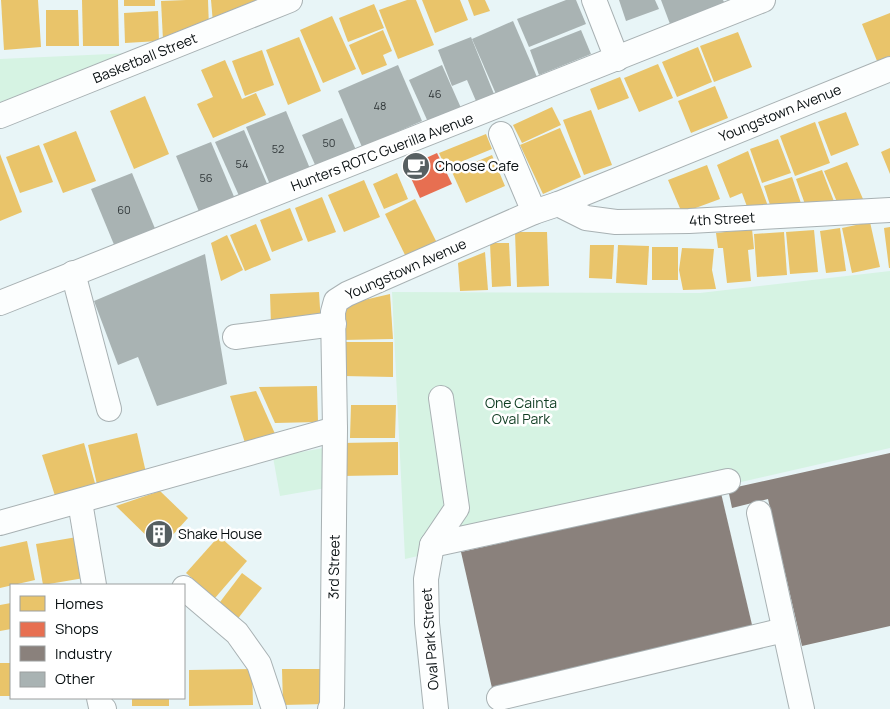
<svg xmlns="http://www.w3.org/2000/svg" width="890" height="709" font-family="Manrope,sans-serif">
  <rect width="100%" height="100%" fill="#e8f5f7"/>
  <g fill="#d6f3e3">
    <polygon points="154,52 0,110 0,59"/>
    <polygon points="890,271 890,448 405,559 392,292 700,293"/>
    <polygon points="329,447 326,488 280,496 273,457"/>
  </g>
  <g fill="#e9c46a">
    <polygon points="1,0 38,0 41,47 4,50"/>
    <polygon points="82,0 118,0 119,46 83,46"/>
    <rect x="124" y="0" width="31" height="6"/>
    <polygon points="186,0 208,0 209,28 163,40 161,1"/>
    <polygon points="211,0 268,0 213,23"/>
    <polygon points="407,0 416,0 434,45 398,59 379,10"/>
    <polygon points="422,0 460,0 468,20 435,33"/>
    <polygon points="468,0 485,0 490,11 474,16"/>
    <polygon points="374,4 384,28 348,42 339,18"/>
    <polygon points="46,10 78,10 79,46 46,46"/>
    <polygon points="158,11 159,41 125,43 124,13"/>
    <polygon points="890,13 890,56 877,61 862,24"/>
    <polygon points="332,16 356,69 323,83 300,30"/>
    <polygon points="383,30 392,51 383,55 387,65 362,75 349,45"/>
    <polygon points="738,32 752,67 714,82 700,46"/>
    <polygon points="299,37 321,91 288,105 266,50"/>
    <polygon points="698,47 712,82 677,97 662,62"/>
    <polygon points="262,50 274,85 245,96 232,61"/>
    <polygon points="225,60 242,99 256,93 266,115 213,138 197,104 213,97 201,70"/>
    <polygon points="658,64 673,98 639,112 624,78"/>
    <polygon points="620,77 629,98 598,110 590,89"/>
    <polygon points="715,86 728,118 691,133 678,101"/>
    <polygon points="145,96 169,154 134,169 110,111"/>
    <polygon points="552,107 561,125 522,143 513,125"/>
    <polygon points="591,110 612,165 584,175 563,120"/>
    <polygon points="846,112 859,145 831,156 818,122"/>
    <polygon points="815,122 830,163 795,176 780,136"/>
    <polygon points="560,128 581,177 543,194 520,145"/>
    <polygon points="76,131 96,181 63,193 43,144"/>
    <polygon points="486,134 492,149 446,168 439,153"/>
    <polygon points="778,139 791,173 762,183 750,149"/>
    <polygon points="39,145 53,182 20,193 6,157"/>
    <polygon points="890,148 890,174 881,152"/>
    <polygon points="748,151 769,209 749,212 742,193 730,198 717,165"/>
    <polygon points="0,154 22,212 0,221"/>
    <polygon points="492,155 505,186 466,203 452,172"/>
    <polygon points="847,162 863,199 837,202 824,171"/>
    <polygon points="707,165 720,199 682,213 668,180"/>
    <polygon points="822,170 835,204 806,207 796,179"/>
    <polygon points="397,173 408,199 384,209 373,184"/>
    <polygon points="792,177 802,206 771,208 764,186"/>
    <polygon points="364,180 380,217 344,232 328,195"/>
    <polygon points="322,197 336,232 308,242 295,208"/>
    <polygon points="415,199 437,243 406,257 385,214"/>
    <polygon points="290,208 303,240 272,252 260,220"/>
    <polygon points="870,222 880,267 852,273 842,228"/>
    <polygon points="256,224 271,260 245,271 230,235"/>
    <polygon points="890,227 890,268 889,268 884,228"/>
    <polygon points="840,228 846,271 826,273 820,231"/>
    <polygon points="752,229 754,249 748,250 751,281 727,283 723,248 718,248 716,233"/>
    <polygon points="814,230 818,272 790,274 786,232"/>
    <polygon points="515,232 547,232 549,286 517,287"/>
    <polygon points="784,232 787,275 757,277 754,234"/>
    <polygon points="227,235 243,270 221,281 211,243"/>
    <polygon points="490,243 509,243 511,286 492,287"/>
    <polygon points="590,245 614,245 612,279 589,278"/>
    <polygon points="618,245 649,246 647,285 616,283"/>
    <rect x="652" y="247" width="26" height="33"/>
    <polygon points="682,248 714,249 712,270 716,289 683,290 679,270"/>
    <polygon points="485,252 488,290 460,291 458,263"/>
    <polygon points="319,292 321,324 271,326 270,294"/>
    <polygon points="390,294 393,339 343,340 342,314 351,303"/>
    <polygon points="343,342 393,342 393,377 343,376"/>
    <polygon points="317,386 318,422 275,423 259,387"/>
    <polygon points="256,391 276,436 246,446 230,396"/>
    <polygon points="351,405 396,405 395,438 350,438"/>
    <polygon points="137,433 147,477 98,489 88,445"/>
    <polygon points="398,442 398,475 342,476 341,443"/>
    <polygon points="84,443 96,487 56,499 42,455"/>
    <polygon points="160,491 188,518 160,549 116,506"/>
    <polygon points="219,536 247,561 215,598 186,573"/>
    <polygon points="77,537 84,578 43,585 36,544"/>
    <polygon points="27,541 35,580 0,588 0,547"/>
    <polygon points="242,573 262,588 236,621 217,606"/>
    <polygon points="11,603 11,629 0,631 0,605"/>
    <rect x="0" y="663" width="11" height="33"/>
    <polygon points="252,669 253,705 189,706 189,670"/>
    <polygon points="282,669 326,669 326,704 283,705"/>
    <rect x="132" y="698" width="37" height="8"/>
  </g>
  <polygon fill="#e76f51" points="437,153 452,184 420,198 406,167"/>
  <g fill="#8a817c">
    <polygon points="890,453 890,626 802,646 768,499 732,508 728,489"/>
    <polygon points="721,493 753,629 492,688 461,552"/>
  </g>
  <g fill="#a9b3b3">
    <polygon points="566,0 576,0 586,24 529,47 517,19"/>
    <polygon points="619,0 655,0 659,9 626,21"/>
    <polygon points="661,0 723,0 725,4 670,24"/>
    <polygon points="513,21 537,77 496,94 472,39"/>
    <polygon points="581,30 591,54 539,75 530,50"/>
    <polygon points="471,37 494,94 476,101 467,80 452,86 438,50"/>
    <polygon points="398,65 422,121 362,147 338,91"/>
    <polygon points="442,65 461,108 428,122 409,80"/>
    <polygon points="286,111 311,171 271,187 246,127"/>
    <polygon points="342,118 356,150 316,167 302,135"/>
    <polygon points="244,130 268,186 240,198 215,142"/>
    <polygon points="211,142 235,199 200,214 176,156"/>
    <polygon points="132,173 156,231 115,247 91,189"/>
    <polygon points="205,254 227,384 157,406 138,357 118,365 94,301"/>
  </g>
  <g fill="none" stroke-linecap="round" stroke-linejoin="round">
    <defs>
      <g id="minor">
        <polyline points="594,0 617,59"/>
        <polyline points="0,116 290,0"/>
        <polyline points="501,134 534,212"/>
        <polyline points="558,204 586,218 616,222 689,221 890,210"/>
        <polyline points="73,273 109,409"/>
        <polyline points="0,303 763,0"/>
        <polyline points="235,337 334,324"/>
        <polyline points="80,502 94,585"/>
        <polyline points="759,513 802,709"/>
        <polyline points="0,523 335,429 333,312 336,301 347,294 534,212 558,204 890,69"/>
        <polyline points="432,545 728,481"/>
        <polyline points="184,588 237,633 259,664 274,709"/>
        <polyline points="99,698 101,707 104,709"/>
        <polyline points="499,698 784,630"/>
        <polyline points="330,709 332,705 335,429"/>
        <polyline points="436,709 427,623 426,579 432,545 457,508 441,398"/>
      </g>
    </defs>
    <use href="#minor" stroke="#a8b1b3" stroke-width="26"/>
    <use href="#minor" stroke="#fcfefe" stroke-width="24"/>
  </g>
  <defs>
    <symbol id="cafe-disc" viewBox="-11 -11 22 22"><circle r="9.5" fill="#565f61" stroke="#fff"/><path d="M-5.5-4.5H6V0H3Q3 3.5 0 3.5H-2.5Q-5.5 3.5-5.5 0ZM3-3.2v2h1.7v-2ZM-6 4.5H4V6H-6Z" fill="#fff"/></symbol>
    <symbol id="building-disc" viewBox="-11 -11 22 22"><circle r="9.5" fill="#565f61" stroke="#fff"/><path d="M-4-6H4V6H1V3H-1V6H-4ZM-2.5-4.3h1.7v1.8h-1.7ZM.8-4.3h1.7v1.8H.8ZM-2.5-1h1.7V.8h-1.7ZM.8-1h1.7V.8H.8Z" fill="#fff"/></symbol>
  </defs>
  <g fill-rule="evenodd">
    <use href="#cafe-disc" x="400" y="150" width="32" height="32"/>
    <use href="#building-disc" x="143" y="518" width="32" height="32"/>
  </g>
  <g text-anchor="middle" stroke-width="5" stroke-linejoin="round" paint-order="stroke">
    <g font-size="11" fill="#303739">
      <text x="435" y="98">46</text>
      <text x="380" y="110">48</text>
      <text x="329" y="147">50</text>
      <text x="278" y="153">52</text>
      <text x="242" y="168">54</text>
      <text x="206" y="182">56</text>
      <text x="124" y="214">60</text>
    </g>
    <g font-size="14" fill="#070e10" stroke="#fff">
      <text transform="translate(145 58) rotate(-22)" y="5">Basketball Street</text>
      <text transform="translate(780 113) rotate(-22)" y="5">Youngstown Avenue</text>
      <text transform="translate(382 152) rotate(-21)" y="5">Hunters ROTC Guerilla Avenue</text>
      <text transform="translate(722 219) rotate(-3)" y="5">4th Street</text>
      <text transform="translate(406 269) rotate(-24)" y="5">Youngstown Avenue</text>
      <text transform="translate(334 567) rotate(-89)" y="5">3rd Street</text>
      <text transform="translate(430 639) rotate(-94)" y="5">Oval Park Street</text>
    </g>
    <g font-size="14" fill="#070e10" stroke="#fff" text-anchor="start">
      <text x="435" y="171">Choose Cafe</text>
      <text x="178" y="539">Shake House</text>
    </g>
    <g font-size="14" fill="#0f3c22" stroke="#fff">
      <text x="521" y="408">One Cainta<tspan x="521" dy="16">Oval Park</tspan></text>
    </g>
  </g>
  <rect x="10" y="584" width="175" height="115" fill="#ffffff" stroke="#9c9f9f"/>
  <rect x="20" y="596" width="25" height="15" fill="#e9c46a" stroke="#9c9f9f"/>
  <text x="55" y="609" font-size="15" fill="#070e10">Homes</text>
  <rect x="20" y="622" width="25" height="15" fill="#e76f51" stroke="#9c9f9f"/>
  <text x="55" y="634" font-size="15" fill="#070e10">Shops</text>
  <rect x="20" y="646" width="25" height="15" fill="#8a817c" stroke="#9c9f9f"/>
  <text x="55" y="659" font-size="15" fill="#070e10">Industry</text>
  <rect x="20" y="672" width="25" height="15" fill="#a9b3b3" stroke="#9c9f9f"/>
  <text x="55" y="684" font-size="15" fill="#070e10">Other</text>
</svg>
